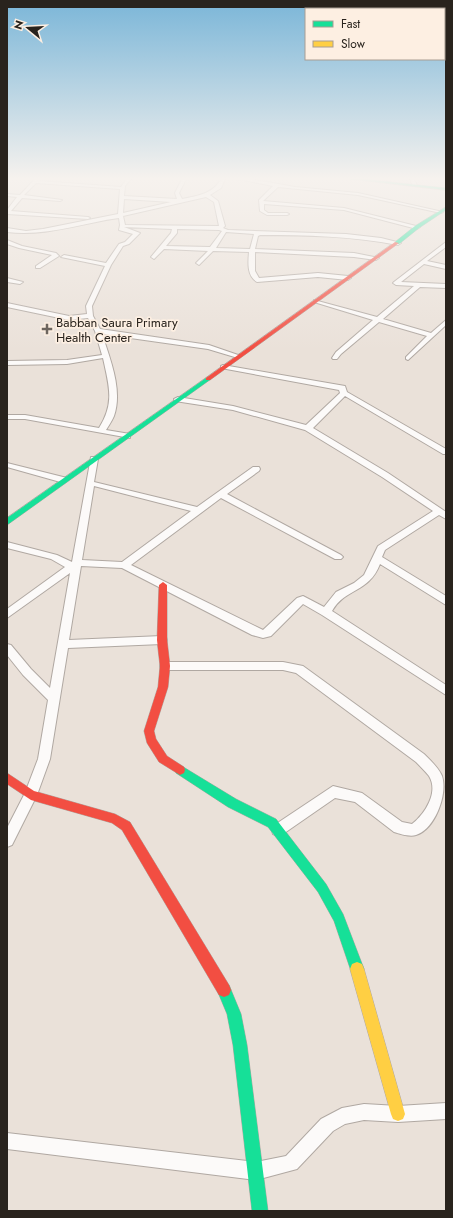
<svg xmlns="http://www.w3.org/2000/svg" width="453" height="1218" font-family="Jost,sans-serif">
  <rect width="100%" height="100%" fill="#eae1d9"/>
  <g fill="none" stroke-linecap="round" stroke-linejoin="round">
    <defs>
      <g id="street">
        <path d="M 35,179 L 40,179 L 39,181 L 121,187 L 127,179 L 131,179 L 125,186 L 124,196 L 177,199 L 175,193 L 182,179 L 186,179 L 179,193 L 182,199 C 197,196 213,194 221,179 L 225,179 L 221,188 L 210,195 L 218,201 L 225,226 L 223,228 L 228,230 L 346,234 L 381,238 L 401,243 L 398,245 C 352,236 306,235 260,235 L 258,236 L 255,249 L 354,253 L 379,258 L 376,260 L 354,257 L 255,252 L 255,271 L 259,278 L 318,273 L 348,276 L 351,278 L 348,280 L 318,277 L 257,282 C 247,276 248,263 249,252 L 213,251 L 199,265 L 196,263 L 208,251 L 164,249 L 154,259 L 151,257 L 171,233 L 172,229 L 124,227 L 140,233 L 129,244 L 123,246 L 111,265 L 92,306 L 93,316 L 100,329 L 209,345 L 241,356 L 238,358 L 208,349 L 102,334 C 110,359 123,390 114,416 C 112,421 109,425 106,430 L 130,434 L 130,438 L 25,419 L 7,419 L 7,415 L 25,415 L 99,428 C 115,403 109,386 103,358 L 67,364 L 7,365 L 7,361 L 67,360 L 102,355 L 95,331 L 88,318 L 69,320 L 7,307 L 7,303 L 69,316 L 87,314 L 86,306 L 105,266 L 61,257 L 64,255 L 106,263 L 119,244 L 125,242 L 133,234 L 119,230 L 120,225 L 119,218 C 81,223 46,237 7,232 L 7,228 L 26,231 L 43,229 L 118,214 L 120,189 L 36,183 L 24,195 L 62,200 L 60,201 L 22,198 L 11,211 L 88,217 L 90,218 L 88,219 L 7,214 L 7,210 L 17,197 L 7,196 L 7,194 L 20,195 ZM 206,197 L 214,202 L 219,226 L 125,225 L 123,216 ZM 124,199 L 171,202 L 123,213 ZM 177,229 L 219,230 L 222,231 L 210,247 L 166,246 L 177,233 ZM 226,232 L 254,234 L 250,249 L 216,248 Z"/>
        <polygon points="238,179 249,179 295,187 358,193 443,212 441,213 358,195 278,187 263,201 344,208 420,227 417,229 344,210 264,204 264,210 268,213 287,213 289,214 287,215 267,215 260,211 259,200 273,186"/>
        <polygon points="410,179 414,179 417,186 413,186"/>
        <polygon points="7,240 22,246 56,253 59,256 40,268 36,268 36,266 52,255 19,248 7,244"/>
        <polygon points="446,242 446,247 427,261 446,265 446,269 424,264 401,282 446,284 446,288 420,287 383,319 431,333 446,320 446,325 408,360 406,359 406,357 427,336 379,322 341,354 337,359 333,359 332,358 336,352 373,320 314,302 314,300 377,317 414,286 396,285 393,283 394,282"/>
        <polygon points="7,278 23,282 20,284 7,282"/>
        <path d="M 223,365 L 345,386 L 347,392 L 446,449 L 446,454 L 443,454 L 345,396 L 313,428 L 388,473 L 446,512 L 446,519 L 439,515 L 385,550 L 382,557 L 446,596 L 446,605 L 380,564 C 369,593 345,588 332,611 L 446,685 L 446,695 L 322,615 L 303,604 L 271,636 L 263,638 L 252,635 L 122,568 L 81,566 L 69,640 L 162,636 L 166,637 L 167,640 L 166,643 L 162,644 L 68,648 L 50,759 L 37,795 L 12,845 L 7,847 L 7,828 L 25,793 L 38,759 L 48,700 L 23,675 L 7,655 L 7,644 L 11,645 L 31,669 L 50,688 L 70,573 L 7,618 L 7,609 L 65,567 L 51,559 L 7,548 L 7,542 L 57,555 L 72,562 L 91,457 L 94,457 L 98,459 L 94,482 L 197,507 L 253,467 L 259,467 L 260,469 L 259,471 L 227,494 L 341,555 L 343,557 L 341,559 L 335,559 L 221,498 L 131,565 L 263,630 L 297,598 L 303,596 L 324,607 L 336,592 L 354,583 L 364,575 L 378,546 L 433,511 L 382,477 L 305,430 L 233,410 L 175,401 L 174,399 L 178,397 L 233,406 L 306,425 L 340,393 L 339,390 L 221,368 L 221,366 ZM 94,486 L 191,511 L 122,562 L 82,560 Z"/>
        <polygon points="7,463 67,478 68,480 64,483 7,467"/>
        <path d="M 165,662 L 283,662 L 303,666 L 424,754 C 431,761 438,767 442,776 C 448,794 435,829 416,835 C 410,837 400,834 394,832 L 355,802 L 335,798 L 283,834 L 278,836 L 273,834 L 272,830 L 273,826 L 333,786 L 362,793 L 402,822 L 412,824 C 425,814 439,792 429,776 C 425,771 420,766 416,762 L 296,673 L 283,670 L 165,670 L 161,669 L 160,666 L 161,663 Z"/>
        <polygon points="446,1103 446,1119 398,1122 364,1120 345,1124 333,1131 297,1169 256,1180 7,1149 7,1133 256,1162 286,1156 321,1119 342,1108 364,1104 398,1106"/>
      </g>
      <g id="fast">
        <polygon points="350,179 364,179 446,188 446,190"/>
        <polygon points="446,207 446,210 419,228 399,244 395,244 395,242 415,226"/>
        <polygon points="206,378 211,379 7,525 7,518"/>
        <polygon points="180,765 236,799 276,819 326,884 343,914 364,969 362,974 357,976 352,974 334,921 318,892 268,827 228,807 176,773 175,770 176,767"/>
        <polygon points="224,983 229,985 241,1014 247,1045 268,1211 252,1211 233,1045 227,1014 217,990 219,985"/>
      </g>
      <polygon id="slow" points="357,962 362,964 364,969 405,1114 403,1119 398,1121 393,1119 391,1114 350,969 352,964"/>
      <g id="jam">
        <polygon points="395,242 399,243 210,380 206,380 206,378"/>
        <polygon points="163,582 167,585 167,640 170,666 168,687 154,731 156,739 167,756 184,767 185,770 184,773 180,775 159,762 147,743 144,731 158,687 160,666 157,640 159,585"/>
        <polygon points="7,773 34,791 115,814 130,822 229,985 231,990 229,995 224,997 219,995 122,830 112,823 31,800 7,784"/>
      </g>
    </defs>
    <use href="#street" stroke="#b0a8a2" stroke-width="2"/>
    <use href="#fast" stroke="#b0a8a2" stroke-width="1"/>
    <use href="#slow" stroke="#b0a8a2" stroke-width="1"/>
    <use href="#jam" stroke="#b0a8a2" stroke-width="1"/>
    <use href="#street" fill="#fcfaf9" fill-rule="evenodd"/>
    <use href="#fast" fill="#16e098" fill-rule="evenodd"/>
    <use href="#slow" fill="#ffcf43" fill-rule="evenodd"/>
    <use href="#jam" fill="#f24e42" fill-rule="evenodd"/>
  </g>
  <linearGradient id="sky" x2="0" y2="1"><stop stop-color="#7bb6d8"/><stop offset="0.51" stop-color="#f6f2ee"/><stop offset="1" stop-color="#f6f2ee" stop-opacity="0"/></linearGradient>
  <rect width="453" height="350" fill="url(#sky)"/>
  <path fill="#6d665f" stroke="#fdefe2" stroke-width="1.5" d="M45 323h4v4h4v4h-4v4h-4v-4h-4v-4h4z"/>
  <g text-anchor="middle" stroke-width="3.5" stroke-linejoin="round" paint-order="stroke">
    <g font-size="13" fill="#29231d" stroke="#fdefe2" text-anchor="start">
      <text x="56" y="327">Babban Saura Primary<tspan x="56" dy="15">Health Center</tspan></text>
    </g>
  </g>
  <rect width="453" height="1218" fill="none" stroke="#29231d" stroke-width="16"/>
  <rect x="305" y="8" width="140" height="52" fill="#fdefe2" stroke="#a89d93"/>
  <rect x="313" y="21" width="20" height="6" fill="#16e098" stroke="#a89d93"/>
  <text x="341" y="28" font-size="12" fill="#29231d">Fast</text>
  <rect x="313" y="41" width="20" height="6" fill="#ffcf43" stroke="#a89d93"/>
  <text x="341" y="48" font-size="12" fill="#29231d">Slow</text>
  <g transform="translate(28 28) rotate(288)" stroke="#fdefe2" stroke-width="3" paint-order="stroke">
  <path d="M0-3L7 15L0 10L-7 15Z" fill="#29231d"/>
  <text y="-6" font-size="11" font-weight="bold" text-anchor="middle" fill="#29231d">N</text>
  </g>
</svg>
